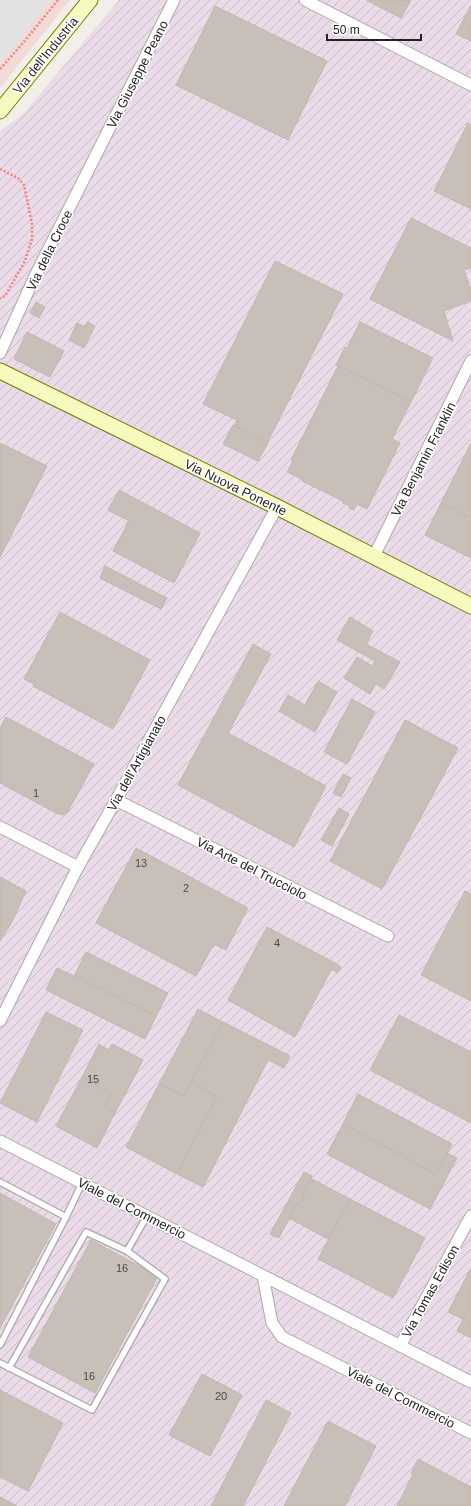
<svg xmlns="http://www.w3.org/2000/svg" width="471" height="1506" font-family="Helvetica,sans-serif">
  <defs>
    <pattern id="industrial-furrows" width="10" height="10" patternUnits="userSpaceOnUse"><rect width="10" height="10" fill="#ebdbe8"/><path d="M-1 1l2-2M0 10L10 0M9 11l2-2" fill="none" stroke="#c9bcc7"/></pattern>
  </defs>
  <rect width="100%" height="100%" fill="#f2efe9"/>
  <polygon fill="#f2dad9" points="0,0 70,0 0,88"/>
  <polygon fill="url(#industrial-furrows)" points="119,0 471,0 471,1506 0,1506 0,131 23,114"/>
  <polygon fill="#e2e2e2" points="0,0 52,0 0,63"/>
  <g fill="#c7bfb8" stroke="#c4b6ab">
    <polygon points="366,0 411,0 401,18"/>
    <polygon points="471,5 471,41 456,34"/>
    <polygon points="215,6 327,61 288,140 176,85"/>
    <polygon points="468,123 471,125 471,209 434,191"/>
    <polygon points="411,218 471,248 471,268 464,270 471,290 471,301 444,311 453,341 370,299"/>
    <polygon points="275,261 343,294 267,443 234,426 237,420 203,404"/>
    <polygon points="36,302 45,307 39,318 30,313"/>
    <polygon points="87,322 95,326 84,348 69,340 77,323 85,327"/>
    <polygon points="360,322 433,358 411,402 336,365 345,347 347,348"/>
    <polygon points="27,332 64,351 50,377 14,359"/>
    <polygon points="338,366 411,402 392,439 400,443 367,509 357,504 354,510 349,508 350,506 343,503 343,501 302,481 302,479 287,472 293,461 291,460"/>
    <polygon points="233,425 268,443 258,461 223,444"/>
    <polygon points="0,443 47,466 0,557"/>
    <polygon points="471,443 471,518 441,503"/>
    <polygon points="119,490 200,533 174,583 113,551 129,521 108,510"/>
    <polygon points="441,503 471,518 471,558 425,535"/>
    <polygon points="105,566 167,598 161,609 100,578"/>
    <polygon points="60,612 150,660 113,729 33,686 34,684 24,679"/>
    <polygon points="350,617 373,631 366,644 400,662 384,689 376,684 370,694 344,678 357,657 372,666 375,661 337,640"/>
    <polygon points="253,644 271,654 228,733 326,786 294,847 178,785"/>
    <polygon points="318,681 337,692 315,732 279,711 288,695 305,705"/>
    <polygon points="352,699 375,712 347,764 324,752"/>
    <polygon points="6,717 94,764 67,813 62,815 56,813 0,783 0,728"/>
    <polygon points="405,720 458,748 382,889 330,861"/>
    <polygon points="343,774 351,778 341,797 333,793"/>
    <polygon points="339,808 349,814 332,846 321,840"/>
    <polygon points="136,848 248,908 226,950 214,944 196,976 96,923"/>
    <polygon points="0,877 26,891 12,922 0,941"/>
    <polygon points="465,891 471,894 471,1001 421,975"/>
    <polygon points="267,927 335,963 295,1037 228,1000"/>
    <polygon points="86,952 168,993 156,1016 74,976"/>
    <polygon points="335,963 341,967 338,973 331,969"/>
    <polygon points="57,968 156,1016 145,1039 46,990"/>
    <polygon points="198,1009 223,1022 184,1096 159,1084"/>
    <polygon points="46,1012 83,1030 37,1122 0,1103"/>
    <polygon points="399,1015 471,1052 471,1123 370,1070"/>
    <polygon points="223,1022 290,1056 284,1068 268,1060 203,1187 177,1174 217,1096 191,1083"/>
    <polygon points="99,1044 109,1050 112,1044 143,1060 115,1113 105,1107 112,1094 82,1077"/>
    <polygon points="82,1077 112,1094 105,1107 115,1113 97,1148 56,1126"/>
    <polygon points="191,1083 217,1096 177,1174 126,1147 159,1084 184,1096"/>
    <polygon points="358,1094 452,1144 436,1174 343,1124"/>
    <polygon points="343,1124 436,1174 447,1153 457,1158 430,1209 327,1154"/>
    <polygon points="304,1172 312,1176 303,1193 305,1194 299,1205 297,1203 279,1238 270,1234"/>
    <polygon points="310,1178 350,1199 328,1239 289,1218 297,1203 299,1205 305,1194 303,1193"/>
    <polygon points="0,1193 56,1224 0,1328"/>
    <polygon points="350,1199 425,1238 393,1298 318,1259"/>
    <polygon points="91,1240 158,1276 95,1393 28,1357"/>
    <polygon points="471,1268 471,1304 463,1319 448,1312"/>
    <polygon points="471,1304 471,1338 457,1331"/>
    <polygon points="202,1374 242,1395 210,1456 169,1435"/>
    <polygon points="0,1390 63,1423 28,1491 0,1477"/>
    <polygon points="266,1400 291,1413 243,1506 211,1506"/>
    <polygon points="328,1421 376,1446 345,1506 284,1506"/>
    <polygon points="418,1459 471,1487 471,1506 397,1506 413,1474 411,1473"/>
    <polygon points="0,1497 17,1506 0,1506"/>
  </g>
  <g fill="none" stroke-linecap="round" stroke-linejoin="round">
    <defs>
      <g id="lane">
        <polyline points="0,1182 66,1217 82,1183"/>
        <polyline points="0,1345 66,1217"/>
        <polyline points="0,1363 92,1410 165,1279 127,1251 147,1216"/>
        <polyline points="9,1368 86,1232 127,1251"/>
      </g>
      <g id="street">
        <polyline points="305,0 471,85"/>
        <polyline points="0,353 36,274 174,0"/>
        <polyline points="374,556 471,361"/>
        <polyline points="116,800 388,936"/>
        <polyline points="0,827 78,867"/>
        <polyline points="0,1021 78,867 116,800 277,507"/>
        <polyline points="0,1141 471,1382"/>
        <polyline points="263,1276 272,1323 282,1337 471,1433"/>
        <polyline points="400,1346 471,1216"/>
      </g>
      <g id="secondary">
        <polyline points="0,111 90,0"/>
        <polyline points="0,371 277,507 471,606"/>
      </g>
    </defs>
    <use href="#lane" stroke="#a9a9a9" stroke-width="8"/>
    <use href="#street" stroke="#a9a9a9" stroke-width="13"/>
    <use href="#secondary" stroke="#707d05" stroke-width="17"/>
    <g stroke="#fa8072" stroke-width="2.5" stroke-dasharray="2 2" stroke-linecap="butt">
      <polyline points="0,69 23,43 58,0"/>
      <polyline points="0,169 18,178 24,185 32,224 32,239 25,261 5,296 0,298"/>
    </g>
    <use href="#lane" stroke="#fff" stroke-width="5.5"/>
    <use href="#street" stroke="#fff" stroke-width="11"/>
    <use href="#secondary" stroke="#f7fabf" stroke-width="15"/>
  </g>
  <g text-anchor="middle" stroke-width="3.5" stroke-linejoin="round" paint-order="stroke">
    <g font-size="11" fill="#4b4948">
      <text x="36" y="797">1</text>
      <text x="141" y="867">13</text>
      <text x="186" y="892">2</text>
      <text x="277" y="947">4</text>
      <text x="93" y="1083">15</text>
      <text x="122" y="1272">16</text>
      <text x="89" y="1380">16</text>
      <text x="221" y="1400">20</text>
    </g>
    <g font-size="13" fill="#222" stroke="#fff">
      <text transform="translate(45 55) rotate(-51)" y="5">Via dell'Industria</text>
      <text transform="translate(137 74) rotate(-63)" y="5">Via Giuseppe Peano</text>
      <text transform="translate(49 250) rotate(-64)" y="5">Via della Croce</text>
      <text transform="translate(423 459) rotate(-63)" y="5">Via Benjamin Franklin</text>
      <text transform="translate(236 487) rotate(26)" y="5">Via Nuova Ponente</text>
      <text transform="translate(136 763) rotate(-61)" y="5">Via dell'Artigianato</text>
      <text transform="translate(252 868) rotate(27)" y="5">Via Arte del Trucciolo</text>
      <text transform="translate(132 1208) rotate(27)" y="5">Viale del Commercio</text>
      <text transform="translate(430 1291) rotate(-61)" y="5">Via Tomas Edison</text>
      <text transform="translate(401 1397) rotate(27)" y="5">Viale del Commercio</text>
    </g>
  </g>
  <path d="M327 34v6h94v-6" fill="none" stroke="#222222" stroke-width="2"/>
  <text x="333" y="34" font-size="12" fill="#222222" stroke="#ffffff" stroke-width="3" paint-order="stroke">50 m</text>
</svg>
